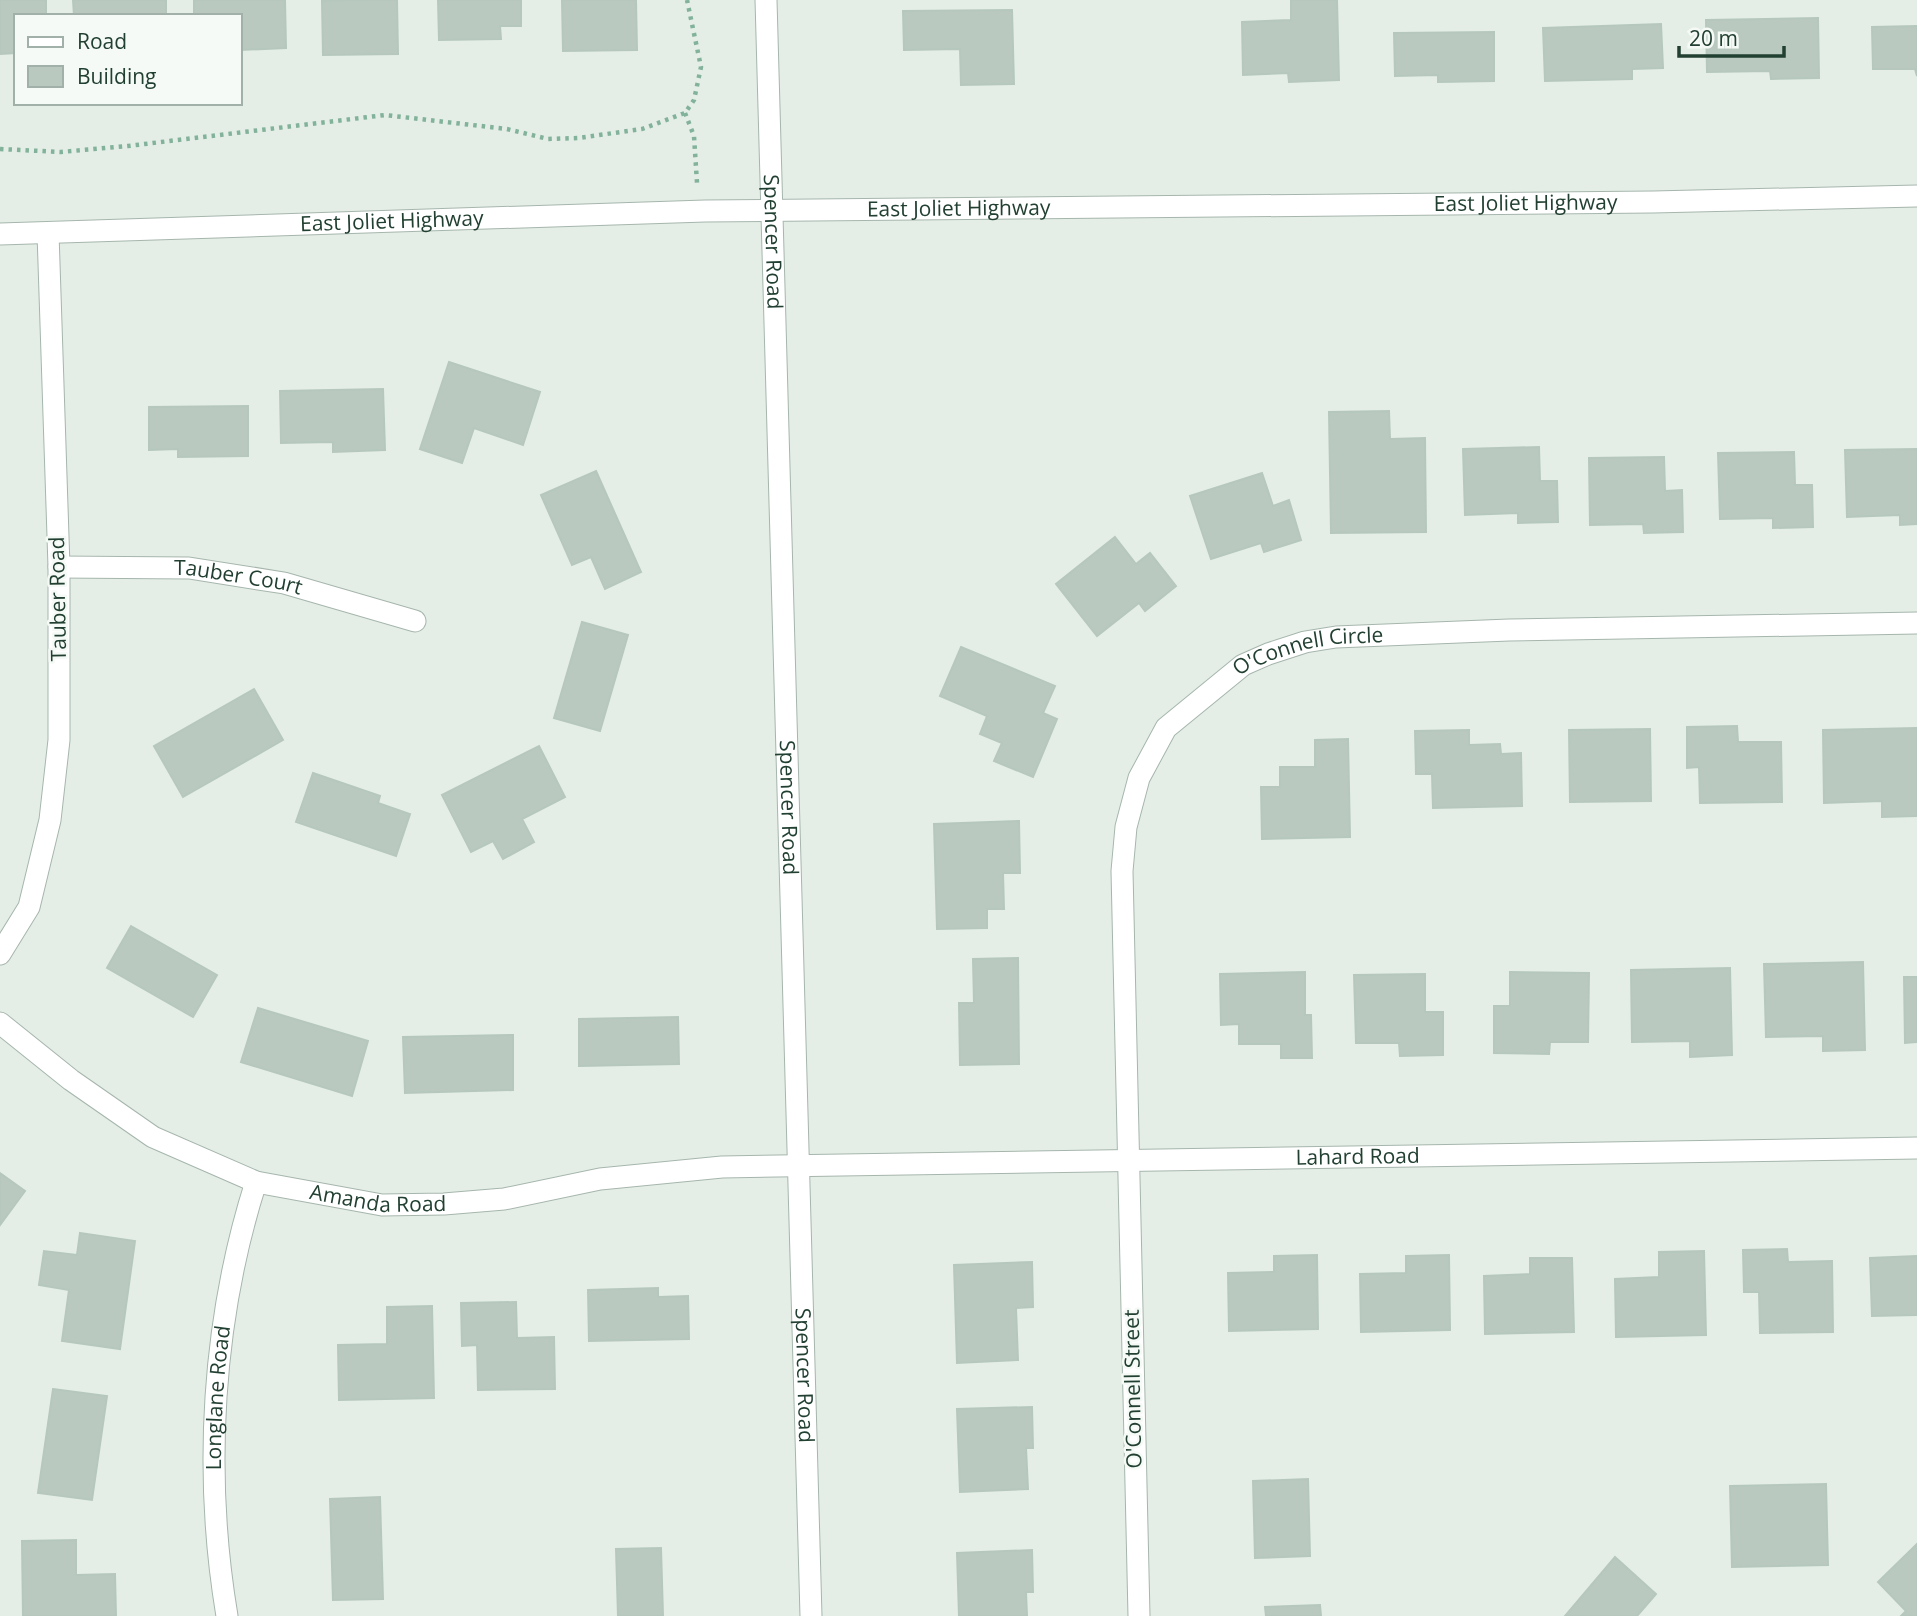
<svg xmlns="http://www.w3.org/2000/svg" width="1917" height="1616" font-family="'Open Sans',sans-serif">
  <rect width="100%" height="100%" fill="#e4eee7"/>
  <g fill="#b9c9c0" stroke="#b6c8bd" stroke-width="2">
    <polygon points="0,0 46,0 46,16 16,16 16,53 0,54"/>
    <polygon points="73,0 166,0 166,16 74,16"/>
    <polygon points="194,0 285,0 286,48 240,50 240,16 194,16"/>
    <polygon points="360,0 397,0 398,54 323,55 322,1"/>
    <polygon points="438,0 521,0 521,26 500,26 501,39 439,40"/>
    <polygon points="562,0 636,0 637,50 563,51"/>
    <polygon points="1291,0 1337,0 1339,80 1289,82 1288,73 1243,75 1242,22 1291,20"/>
    <polygon points="1012,10 1014,84 961,85 960,49 904,50 903,11"/>
    <polygon points="1818,18 1819,78 1771,79 1770,71 1707,72 1706,20"/>
    <polygon points="1661,24 1663,68 1632,69 1632,79 1545,81 1543,28"/>
    <polygon points="1917,26 1917,76 1915,69 1873,69 1872,27"/>
    <polygon points="1494,32 1494,81 1438,82 1438,75 1395,76 1394,33"/>
    <polygon points="449,362 540,392 523,445 474,428 462,463 420,449"/>
    <polygon points="383,389 385,450 333,452 333,442 281,443 280,391"/>
    <polygon points="248,406 248,456 178,457 178,449 149,450 149,407"/>
    <polygon points="1389,411 1390,439 1425,438 1426,532 1331,533 1329,412"/>
    <polygon points="1539,447 1540,481 1557,481 1558,522 1518,523 1518,513 1465,515 1463,449"/>
    <polygon points="1917,449 1917,524 1900,525 1900,515 1847,517 1845,450"/>
    <polygon points="1794,452 1795,485 1812,485 1813,527 1773,528 1773,518 1720,519 1718,453"/>
    <polygon points="1664,457 1665,491 1682,490 1683,532 1644,533 1643,524 1590,525 1589,458"/>
    <polygon points="596,471 641,572 605,589 591,557 572,565 541,495"/>
    <polygon points="1262,473 1273,506 1289,500 1301,540 1264,552 1261,543 1211,559 1190,496"/>
    <polygon points="1115,537 1136,564 1150,553 1176,586 1145,611 1139,603 1097,636 1056,584"/>
    <polygon points="582,622 628,635 600,731 554,718"/>
    <polygon points="961,647 1055,686 1043,713 1057,719 1033,777 994,761 1002,743 980,734 987,716 940,696"/>
    <polygon points="254,689 283,740 183,797 154,746"/>
    <polygon points="1737,726 1738,742 1781,742 1782,802 1700,803 1699,767 1687,768 1687,727"/>
    <polygon points="1917,728 1917,816 1882,817 1882,801 1824,803 1823,730"/>
    <polygon points="1650,729 1651,801 1570,802 1569,730"/>
    <polygon points="1469,730 1469,745 1500,744 1501,754 1521,753 1522,806 1433,808 1432,774 1416,774 1415,731"/>
    <polygon points="1348,739 1350,837 1262,839 1261,787 1280,787 1280,767 1315,767 1315,740"/>
    <polygon points="539,746 565,797 522,819 534,842 503,859 493,841 471,852 442,795"/>
    <polygon points="313,773 380,796 378,803 410,814 396,856 296,822"/>
    <polygon points="1019,821 1020,873 1003,873 1004,909 987,909 987,928 937,929 934,824"/>
    <polygon points="131,926 217,975 193,1017 107,968"/>
    <polygon points="1018,958 1019,1064 960,1065 959,1003 974,1003 973,959"/>
    <polygon points="1863,962 1865,1050 1823,1051 1823,1036 1766,1037 1764,964"/>
    <polygon points="1730,968 1732,1055 1690,1057 1690,1041 1632,1042 1631,970"/>
    <polygon points="1305,972 1305,1015 1311,1015 1312,1058 1281,1058 1281,1044 1239,1044 1239,1024 1221,1025 1220,974"/>
    <polygon points="1510,972 1589,973 1588,1042 1550,1042 1549,1054 1494,1053 1494,1006 1510,1006"/>
    <polygon points="1425,974 1425,1012 1443,1012 1443,1055 1400,1056 1399,1043 1356,1043 1354,975"/>
    <polygon points="1904,977 1917,977 1917,1042 1905,1043"/>
    <polygon points="258,1008 368,1041 352,1096 241,1062"/>
    <polygon points="678,1017 679,1064 579,1066 579,1019"/>
    <polygon points="513,1035 513,1090 405,1093 403,1037"/>
    <polygon points="0,1173 25,1191 0,1225"/>
    <polygon points="80,1233 135,1241 120,1349 62,1341 69,1290 39,1285 44,1251 77,1255"/>
    <polygon points="1787,1249 1788,1262 1832,1261 1833,1332 1760,1333 1759,1292 1744,1292 1743,1250"/>
    <polygon points="1704,1251 1706,1335 1616,1337 1615,1279 1659,1277 1659,1252"/>
    <polygon points="1317,1255 1318,1329 1229,1331 1228,1273 1274,1272 1274,1256"/>
    <polygon points="1449,1255 1450,1330 1361,1332 1360,1274 1406,1273 1406,1256"/>
    <polygon points="1917,1256 1917,1315 1872,1316 1870,1258"/>
    <polygon points="1530,1258 1572,1258 1574,1332 1485,1334 1484,1276 1530,1274"/>
    <polygon points="1032,1262 1033,1307 1016,1308 1018,1360 957,1363 954,1265"/>
    <polygon points="658,1288 658,1297 688,1296 689,1339 589,1341 588,1290"/>
    <polygon points="516,1302 517,1338 554,1337 555,1389 478,1390 477,1345 462,1346 461,1303"/>
    <polygon points="432,1306 434,1398 339,1400 338,1345 387,1344 387,1307"/>
    <polygon points="53,1389 107,1396 92,1500 38,1493"/>
    <polygon points="1032,1407 1033,1448 1026,1448 1028,1489 960,1492 957,1409"/>
    <polygon points="1308,1479 1310,1556 1255,1558 1253,1481"/>
    <polygon points="1826,1484 1828,1565 1732,1567 1730,1486"/>
    <polygon points="380,1497 383,1599 333,1600 330,1499"/>
    <polygon points="76,1540 76,1575 115,1574 116,1616 23,1616 22,1541"/>
    <polygon points="1917,1544 1917,1616 1901,1616 1906,1611 1878,1582"/>
    <polygon points="661,1548 663,1616 618,1616 616,1549"/>
    <polygon points="1032,1550 1033,1592 1026,1592 1027,1616 959,1616 957,1553"/>
    <polygon points="1615,1557 1656,1594 1637,1616 1565,1616"/>
    <polygon points="1320,1605 1321,1616 1266,1616 1265,1607"/>
  </g>
  <g fill="none" stroke-linecap="round" stroke-linejoin="round">
    <defs>
      <g id="street">
        <path id="s1" d="M 766,0 L 811,1616"/>
        <path id="s2" d="M 0,234 L 705,211 L 1653,202 L 1917,196"/>
        <path id="s3" d="M 59,567 L 189,568 L 284,583 L 415,621"/>
        <polyline points="0,954 29,907 50,820 59,740 59,567 48,233"/>
        <path id="s4" d="M 0,1023 L 71,1080 L 153,1137 L 256,1182 L 382,1205 L 444,1204 L 504,1199 L 600,1179 L 722,1167 L 1917,1148"/>
        <path id="s5" d="M 227,1616 C 203,1473 212,1320 256,1182"/>
        <path id="s6" d="M 1139,1616 L 1122,871 L 1126,827 L 1139,778 L 1166,728 L 1243,665 L 1268,654 L 1305,642 L 1336,637 L 1509,630 L 1917,623"/>
      </g>
    </defs>
    <use href="#street" stroke="#a6b6ad" stroke-width="23"/>
    <g stroke="#83b29a" stroke-width="4.5" stroke-dasharray="3.5 5" stroke-linecap="butt">
      <polyline points="685,113 694,136 697,183"/>
      <polyline points="0,149 61,152 128,146 385,115 507,129 548,139 578,138 642,129 685,113 694,100 701,67 687,0"/>
    </g>
    <use href="#street" stroke="#fff" stroke-width="21"/>
  </g>
  <g text-anchor="middle" stroke-width="5" stroke-linejoin="round" paint-order="stroke">
    <g font-size="21" fill="#224032" stroke="#f5faf6">
      <text dy="7" stroke="none"><textPath href="#s2" startOffset="1526">East Joliet Highway</textPath></text>
      <text dy="7" stroke="none"><textPath href="#s2" startOffset="959">East Joliet Highway</textPath></text>
      <text dy="7" stroke="none"><textPath href="#s2" startOffset="392">East Joliet Highway</textPath></text>
      <text dy="7" stroke="none"><textPath href="#s1" startOffset="242">Spencer Road</textPath></text>
      <text dy="7" stroke="none"><textPath href="#s3" startOffset="180">Tauber Court</textPath></text>
      <text transform="translate(58 599) rotate(-91)" y="7">Tauber Road</text>
      <text dy="7" stroke="none"><textPath href="#s6" startOffset="1064">O'Connell Circle</textPath></text>
      <text dy="7" stroke="none"><textPath href="#s1" startOffset="808">Spencer Road</textPath></text>
      <text dy="7" stroke="none"><textPath href="#s4" startOffset="1410">Lahard Road</textPath></text>
      <text dy="7" stroke="none"><textPath href="#s4" startOffset="427">Amanda Road</textPath></text>
      <text dy="7" stroke="none"><textPath href="#s1" startOffset="1376">Spencer Road</textPath></text>
      <text transform="translate(1133 1389) rotate(-91)" y="7">O'Connell Street</text>
      <text dy="7" stroke="none"><textPath href="#s5" startOffset="219">Longlane Road</textPath></text>
    </g>
  </g>
  <rect x="14" y="14" width="228" height="91" fill="#f5faf6" stroke="#a1b0a8" stroke-width="2"/>
  <rect x="28" y="37" width="35" height="10" fill="#ffffff" stroke="#a1b0a8" stroke-width="2"/>
  <text x="77" y="49" font-size="21" fill="#224032">Road</text>
  <rect x="28" y="66" width="35" height="21" fill="#b9c9c0" stroke="#a1b0a8" stroke-width="2"/>
  <text x="77" y="84" font-size="21" fill="#224032">Building</text>
  <path d="M1679 46v10h105v-10" fill="none" stroke="#224032" stroke-width="3.5"/>
  <text x="1689" y="46" font-size="21" fill="#224032" stroke="#f5faf6" stroke-width="5" paint-order="stroke">20 m</text>
</svg>
